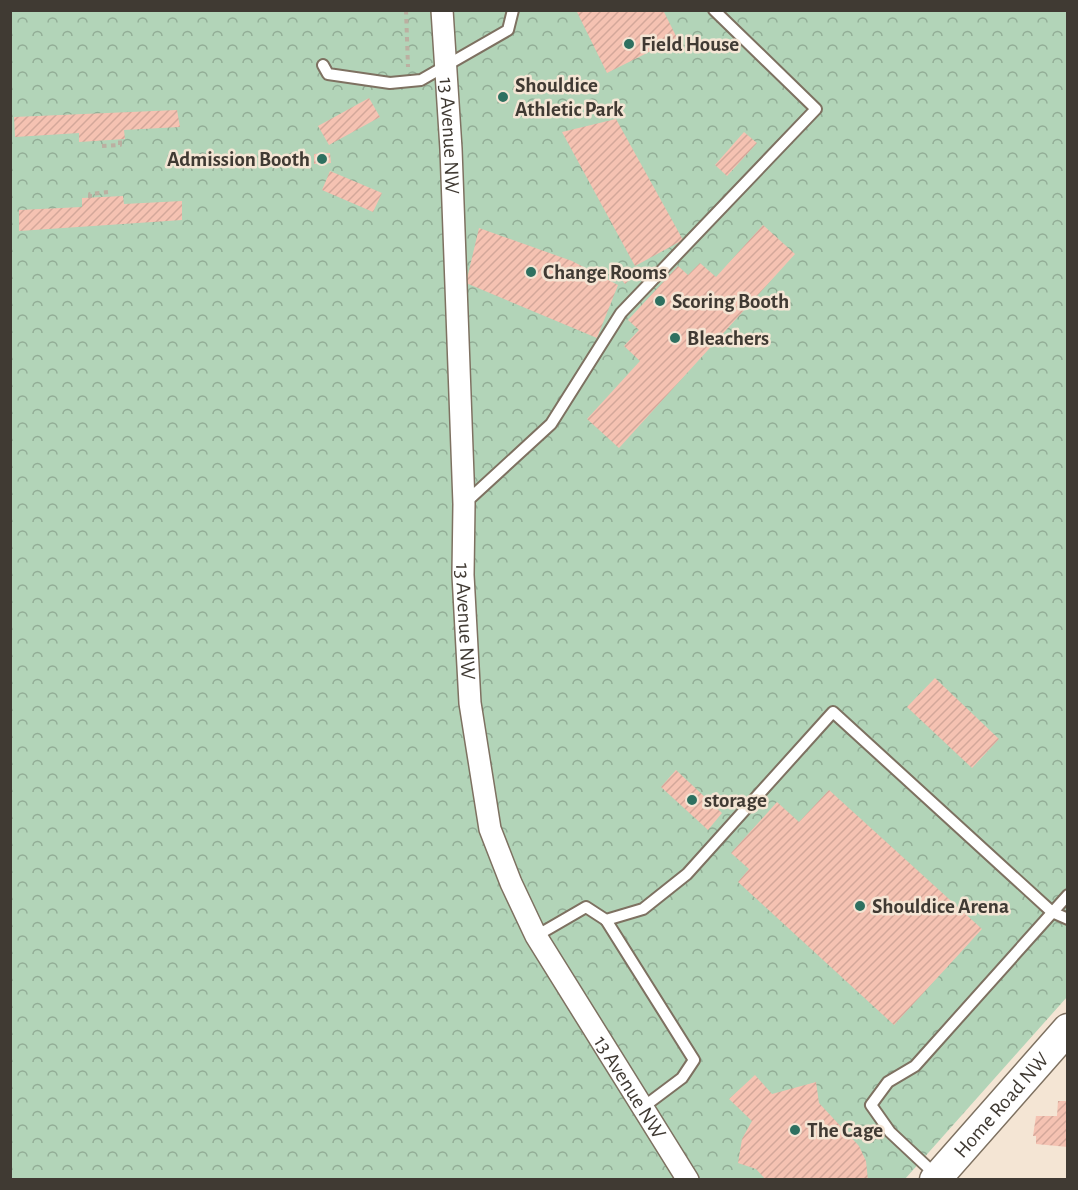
<svg xmlns="http://www.w3.org/2000/svg" width="1078" height="1190" font-family="'Alegreya Sans',sans-serif">
  <defs>
    <pattern id="park-crowns" width="20" height="18" patternUnits="userSpaceOnUse" patternTransform="scale(1.5)"><rect width="20" height="18" fill="#b2d4b8"/><path d="M2 6a3 3 0 1 1 6 0M12 15a3 3 0 1 1 6 0" fill="none" stroke="#92ad96"/></pattern>
    <pattern id="building-hatch" width="6" height="6" patternUnits="userSpaceOnUse" patternTransform="scale(1.5)"><rect width="6" height="6" fill="#f5c2b2"/><path d="M-1 1l2-2M0 6l6-6M5 7l2-2" fill="none" stroke="#d3a79a"/></pattern>
  </defs>
  <rect width="100%" height="100%" fill="#f4e5d4"/>
  <polygon fill="url(#park-crowns)" points="10,11 1067,11 1067,997 905,1179 11,1179"/>
  <g fill="url(#building-hatch)">
    <polygon points="576,10 663,10 677,38 607,73"/>
    <polygon points="369,98 380,117 329,145 318,126"/>
    <polygon points="177,110 180,127 124,130 125,139 79,142 79,133 15,137 14,117"/>
    <polygon points="616,119 683,240 635,266 562,132"/>
    <polygon points="744,132 757,143 727,176 715,165"/>
    <polygon points="330,153 331,163 314,164 314,154"/>
    <polygon points="330,171 382,193 373,212 322,190"/>
    <polygon points="123,196 124,204 182,201 182,220 19,231 19,210 82,207 82,198"/>
    <polygon points="763,225 795,254 619,448 587,419 640,361 624,346 639,330 628,320 678,266 688,275 700,263 716,277"/>
    <polygon points="479,228 572,261 618,285 597,338 466,283"/>
    <polygon points="625,268 633,277 625,284 617,274"/>
    <polygon points="935,678 999,739 972,768 907,707"/>
    <polygon points="676,770 722,813 708,830 661,787"/>
    <polygon points="829,790 982,929 894,1025 738,882 749,869 731,853 777,802 799,822"/>
    <polygon points="755,1075 772,1094 816,1082 819,1103 859,1146 866,1161 868,1180 766,1180 756,1169 738,1163 742,1139 752,1121 729,1099"/>
    <polygon points="1058,1101 1068,1101 1068,1147 1036,1144 1036,1136 1033,1136 1036,1116 1057,1116"/>
  </g>
  <g fill="none" stroke-linecap="round" stroke-linejoin="round">
    <defs>
      <g id="lane">
        <polyline points="323,65 328,74 390,83 421,80 508,30 513,10"/>
        <polyline points="465,503 551,424 621,313 816,109 714,10"/>
        <polyline points="606,920 694,1060 682,1078 642,1108"/>
        <polyline points="536,936 586,907 606,920 643,909 687,874 833,712 1052,912 1068,919"/>
        <polyline points="937,1176 890,1132 871,1105 888,1082 915,1066 1068,895"/>
      </g>
      <g id="street">
        <path id="s1" d="M 442,10 L 451,149 L 464,504 L 463,575 L 470,703 L 490,829 L 511,883 L 536,936 L 688,1180"/>
      </g>
      <g id="secondary">
        <path id="s2" d="M 935,1180 L 1068,1029"/>
      </g>
    </defs>
    <use href="#lane" stroke="#7e7161" stroke-width="14"/>
    <use href="#street" stroke="#7e7161" stroke-width="24"/>
    <use href="#secondary" stroke="#7e7161" stroke-width="33"/>
    <g stroke="#bbafa1" stroke-width="4" stroke-dasharray="4.5 4.5" stroke-linecap="butt">
      <polyline points="406,10 408,67"/>
      <polyline points="102,146 120,145 120,139"/>
      <polyline points="90,198 90,194 108,192"/>
    </g>
    <use href="#lane" stroke="#fff" stroke-width="10"/>
    <use href="#street" stroke="#fff" stroke-width="21"/>
    <use href="#secondary" stroke="#fff" stroke-width="30"/>
  </g>
  <g fill="#2e7060" stroke="#f4e5d4" stroke-width="2">
    <circle cx="629" cy="44" r="6"/>
    <circle cx="503" cy="97" r="6"/>
    <circle cx="322" cy="159" r="6"/>
    <circle cx="531" cy="272" r="6"/>
    <circle cx="660" cy="301" r="6"/>
    <circle cx="675" cy="338" r="6"/>
    <circle cx="692" cy="800" r="6"/>
    <circle cx="860" cy="906" r="6"/>
    <circle cx="795" cy="1130" r="6"/>
  </g>
  <g text-anchor="middle" stroke-width="5" stroke-linejoin="round" paint-order="stroke">
    <g font-size="21" font-weight="bold" fill="#403a33" stroke="#f4e5d4" text-anchor="start">
      <text x="641" y="51">Field House</text>
      <text x="515" y="92">Shouldice<tspan x="515" dy="24">Athletic Park</tspan></text>
      <text x="310" y="166" text-anchor="end">Admission Booth</text>
      <text x="543" y="279">Change Rooms</text>
      <text x="672" y="308">Scoring Booth</text>
      <text x="687" y="345">Bleachers</text>
      <text x="704" y="807">storage</text>
      <text x="872" y="913">Shouldice Arena</text>
      <text x="807" y="1137">The Cage</text>
    </g>
    <g font-size="21" fill="#403a33" stroke="#f4e5d4">
      <text dy="7" stroke="none"><textPath href="#s1" startOffset="126">13 Avenue NW</textPath></text>
      <text dy="7" stroke="none"><textPath href="#s1" startOffset="612">13 Avenue NW</textPath></text>
      <text dy="7" stroke="none"><textPath href="#s1" startOffset="1116">13 Avenue NW</textPath></text>
      <text dy="7" stroke="none"><textPath href="#s2" startOffset="100">Home Road NW</textPath></text>
    </g>
  </g>
  <rect width="1078" height="1190" fill="none" stroke="#403a33" stroke-width="24"/>
</svg>
